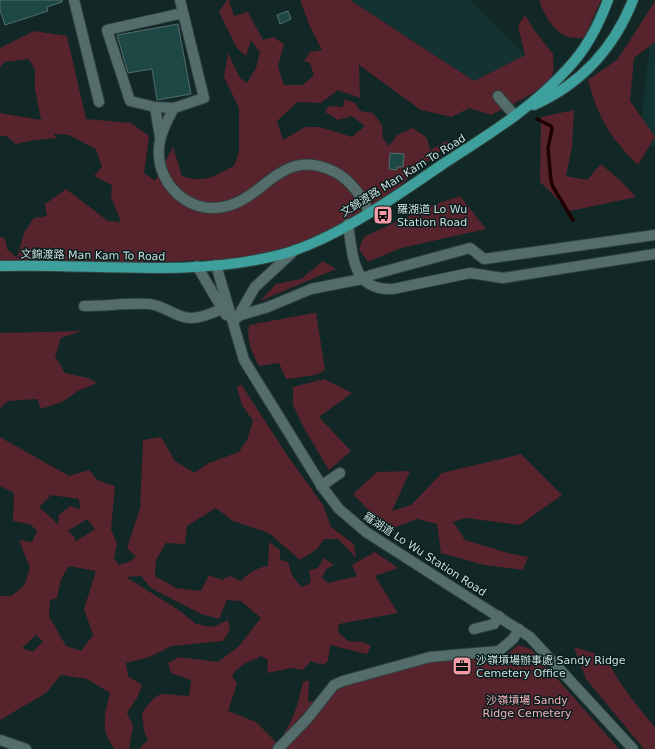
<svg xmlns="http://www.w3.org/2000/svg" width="655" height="749" font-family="'DejaVu Sans','Noto Sans SC',sans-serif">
  <rect width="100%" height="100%" fill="#112827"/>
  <g fill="#123332">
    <polygon points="350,0 470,0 525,55 474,81"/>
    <polygon points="655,32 655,147 639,140 651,34"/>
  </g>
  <g fill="#57232c" fill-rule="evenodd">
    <path d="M 227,0 L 229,0 L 234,16 L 248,12 L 263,40 L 273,37 L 284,44 L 278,67 L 284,85 L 303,85 L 314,75 L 310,63 L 304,61 L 310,52 L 322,50 L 310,27 L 300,0 L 350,0 L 474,81 L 525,55 L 518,26 L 525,15 L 534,30 L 553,54 C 553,60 555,71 552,76 C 543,91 508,106 492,115 L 469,108 L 452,117 L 421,110 L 359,65 L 360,98 L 338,90 L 321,103 L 297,102 L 277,121 L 283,140 L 305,127 L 320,127 L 352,137 L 365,126 L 352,116 L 338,120 L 325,112 L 329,106 L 343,107 L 344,99 L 355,103 L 360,111 L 373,113 L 382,125 L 383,138 L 389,146 L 397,135 L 413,128 L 427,138 L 430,150 L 447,141 L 449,144 L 409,177 L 379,207 L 315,242 L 265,257 L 140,263 L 58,260 L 0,266 L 0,237 L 5,238 L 7,249 L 17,258 L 24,233 L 34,218 L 47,216 L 45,204 L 66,189 L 108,221 L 121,222 L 111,197 L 112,185 L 94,176 L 102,167 L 96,149 L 69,135 L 53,134 L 57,138 L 34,140 L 16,144 L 6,136 L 0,136 L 0,113 L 41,120 L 35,89 L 35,70 L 29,59 L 4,62 L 0,68 L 0,48 L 34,31 L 67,36 L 86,119 L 131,123 L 149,136 L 144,173 L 155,181 L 173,147 L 182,176 C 205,184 214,176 234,166 L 239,152 L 239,108 L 224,77 L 228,53 L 240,78 L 247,83 L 256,68 L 260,52 L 251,40 L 246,56 L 237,48 L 219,12 Z"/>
    <path d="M 539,0 L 601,0 L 584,38 C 579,38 573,38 568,37 C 554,33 543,13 539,0 Z"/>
    <path d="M 655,1 L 655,42 L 634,58 L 630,101 L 655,137 L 638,165 C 609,136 599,120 588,80 L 618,59 Z"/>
    <polygon points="574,110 572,147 566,176 587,180 601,164 622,182 636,197 570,211 540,182 541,117"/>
    <polygon points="460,196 486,229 401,248 368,262 359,249 364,237 430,206"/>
    <polygon points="323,261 336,269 260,301 276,284 301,279"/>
    <path d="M 314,313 L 316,313 L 325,370 L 316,375 L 286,379 L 279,363 L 259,366 C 252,352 246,341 249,325 Z"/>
    <polygon points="82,331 61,338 55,356 65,373 88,378 97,383 78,391 62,402 41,409 37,399 8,401 0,408 0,333"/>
    <polygon points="324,379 352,393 319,417 351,451 329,470 305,430 293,405 293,387"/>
    <path d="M 241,384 L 287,455 L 323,505 L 331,527 L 354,544 L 356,558 L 338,539 L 324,539 L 317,549 L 300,560 L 269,533 L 233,521 L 216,508 L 187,526 L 185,544 L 166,543 L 156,560 L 155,576 L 176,588 L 201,591 L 209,575 L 222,580 L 230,576 L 241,581 C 249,572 256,568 268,566 L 269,542 L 280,550 L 280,560 L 288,562 L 292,575 L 301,587 L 309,584 L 311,580 L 309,570 L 318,568 L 324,558 L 334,565 L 326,569 L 322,578 L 328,583 L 357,576 L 352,565 L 375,552 L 398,568 L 375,576 L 398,613 L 339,624 L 338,632 L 348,641 L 363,642 L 371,646 L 367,654 L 330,645 L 328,661 L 323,665 L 311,661 L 303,670 L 292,668 L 267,673 L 268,660 L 261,656 C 248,663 242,663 232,675 L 237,684 L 228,711 L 256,722 L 277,743 C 292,725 298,705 303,682 L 309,680 L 308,702 L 321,700 L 343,681 L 365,674 L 497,650 L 496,664 L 518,645 L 531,649 L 619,749 L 139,749 L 148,740 L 144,731 L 142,713 C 161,687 160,695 189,696 L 191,680 L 171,673 L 168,663 L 179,657 L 218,662 L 239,646 L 261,618 L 241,601 L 227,600 L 219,619 L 201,614 L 151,588 L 141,576 L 126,577 L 180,611 L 196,624 L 213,627 L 228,620 L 230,630 L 223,641 L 172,646 L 149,657 L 126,663 L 128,676 L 142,685 L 137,698 L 127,713 L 133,726 L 129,749 L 115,749 C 99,730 105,714 110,693 L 87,679 L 61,675 L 46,693 L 0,720 L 0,596 L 11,596 L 24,586 L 30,568 L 19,540 L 32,542 L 37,531 L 30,524 L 13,521 L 14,493 L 0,486 L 0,437 L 69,476 L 89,470 L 97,480 L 115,486 L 111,529 L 117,544 L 114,559 L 119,565 L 128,562 L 136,557 L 127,548 L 140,508 L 143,440 L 161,437 L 175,461 L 194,473 L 209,463 L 239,452 L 247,440 L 253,421 L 242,405 L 237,388 ZM 51,495 L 79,499 L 80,509 L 70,506 L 59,515 L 58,524 L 39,507 ZM 87,519 L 95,529 L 75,542 L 75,537 L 68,531 ZM 69,566 L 96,571 L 84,609 L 93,635 L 81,651 L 66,646 L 49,616 L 50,600 L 57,598 L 61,579 ZM 36,635 L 43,641 L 33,652 L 22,648 Z"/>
    <polygon points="521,454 562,495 520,525 466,518 453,522 465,540 508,553 528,557 523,570 484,565 441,553 437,524 417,519 388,530 353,494 377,472 410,471 392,511 411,505 442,473"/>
    <path d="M 574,647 L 606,657 C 618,683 636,705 655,727 L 655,749 L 644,749 L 586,679 Z"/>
  </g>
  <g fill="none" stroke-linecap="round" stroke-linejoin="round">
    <polyline stroke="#1e0003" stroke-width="3.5" points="537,119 551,126 552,129 548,148 551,181 553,187 573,220"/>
  </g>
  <g fill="#1e4846" stroke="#546d6b">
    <polygon points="0,0 62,0 62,2 47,7 48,11 5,25 0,10"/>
    <polygon points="288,11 291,19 280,24 277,15"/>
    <polygon points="178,24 191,94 157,100 152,69 128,73 117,35"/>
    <polygon points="390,153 404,154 403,167 397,167 397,170 389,169"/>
    <polygon points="468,660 469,672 456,673 455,661"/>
  </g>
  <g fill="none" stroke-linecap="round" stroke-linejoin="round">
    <defs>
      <g id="minor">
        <polyline points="74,0 99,102"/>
        <polyline points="180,0 204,98 174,108 155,107 130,101 107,30 183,13"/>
        <polyline points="498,96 515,116"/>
        <polyline points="155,107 160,137"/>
        <path d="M 174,108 C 167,121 160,134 159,148 C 156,183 188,214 223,207 C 266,199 281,145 335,172 C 350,180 363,197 369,213"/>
        <path d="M 348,224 C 353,256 352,291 393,289 L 470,273 L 503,278 L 655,254"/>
        <polyline points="216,265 244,360 323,488 339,509 366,532 530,637 633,749"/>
        <polyline points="197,266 226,315"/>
        <path d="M 84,306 C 105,306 127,303 149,304 C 160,305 168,311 178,315 C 193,322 207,315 222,309"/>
        <polyline points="238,316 268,307 311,289 362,279 371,275 470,248 484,259 655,235"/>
        <polyline points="237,318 255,287 295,250"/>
        <polyline points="321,486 340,473"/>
        <polyline points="474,629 494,624 499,616"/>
        <polyline points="0,740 26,749"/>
        <polyline points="278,749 307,719 334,685 343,681 430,657 499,651 513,639 519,629"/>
      </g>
      <g id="major">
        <path d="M 534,105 C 581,84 614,48 633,0"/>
        <path d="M 0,266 C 92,263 189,278 279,255 C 334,241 396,196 443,164 C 488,135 534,107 569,67 C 587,48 599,24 608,0"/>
      </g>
    </defs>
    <use href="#minor" stroke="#324241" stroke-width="12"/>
    <use href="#major" stroke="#324241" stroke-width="12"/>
    <use href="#minor" stroke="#546d6b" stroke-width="10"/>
    <use href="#major" stroke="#3da09d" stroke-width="10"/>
  </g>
  <defs>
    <symbol id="bus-square" viewBox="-11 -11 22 22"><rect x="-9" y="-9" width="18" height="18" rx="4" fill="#f49aa5" stroke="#071e1e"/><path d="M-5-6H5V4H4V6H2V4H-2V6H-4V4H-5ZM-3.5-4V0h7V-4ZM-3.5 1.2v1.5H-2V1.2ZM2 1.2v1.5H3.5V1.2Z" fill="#111"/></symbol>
    <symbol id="office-square" viewBox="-11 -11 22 22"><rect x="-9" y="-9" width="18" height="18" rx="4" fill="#f49aa5" stroke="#071e1e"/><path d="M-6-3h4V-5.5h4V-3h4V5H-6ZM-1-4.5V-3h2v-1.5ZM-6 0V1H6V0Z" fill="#111"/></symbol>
  </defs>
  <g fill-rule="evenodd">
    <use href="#bus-square" x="372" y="204" width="22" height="22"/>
    <use href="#office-square" x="451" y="655" width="22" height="22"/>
  </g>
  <g text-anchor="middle" stroke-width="3" stroke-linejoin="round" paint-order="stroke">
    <g font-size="11" fill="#d0dedd" stroke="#071e1e">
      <text transform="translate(403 175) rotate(-32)" y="4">文錦渡路 Man Kam To Road</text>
      <text transform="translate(93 255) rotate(1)" y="4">文錦渡路 Man Kam To Road</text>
      <text transform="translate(425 554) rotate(33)" y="4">羅湖道 Lo Wu Station Road</text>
    </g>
    <g font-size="11" fill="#d0dedd" stroke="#071e1e" text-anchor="start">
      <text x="397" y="213">羅湖道 Lo Wu<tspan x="397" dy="13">Station Road</tspan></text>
      <text x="476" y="664">沙嶺墳場辦事處 Sandy Ridge<tspan x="476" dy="13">Cemetery Office</tspan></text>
    </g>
    <g font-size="11" fill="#fcb1b9" stroke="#071e1e">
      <text x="527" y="704">沙嶺墳場 Sandy<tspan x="527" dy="13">Ridge Cemetery</tspan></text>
    </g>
  </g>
</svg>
